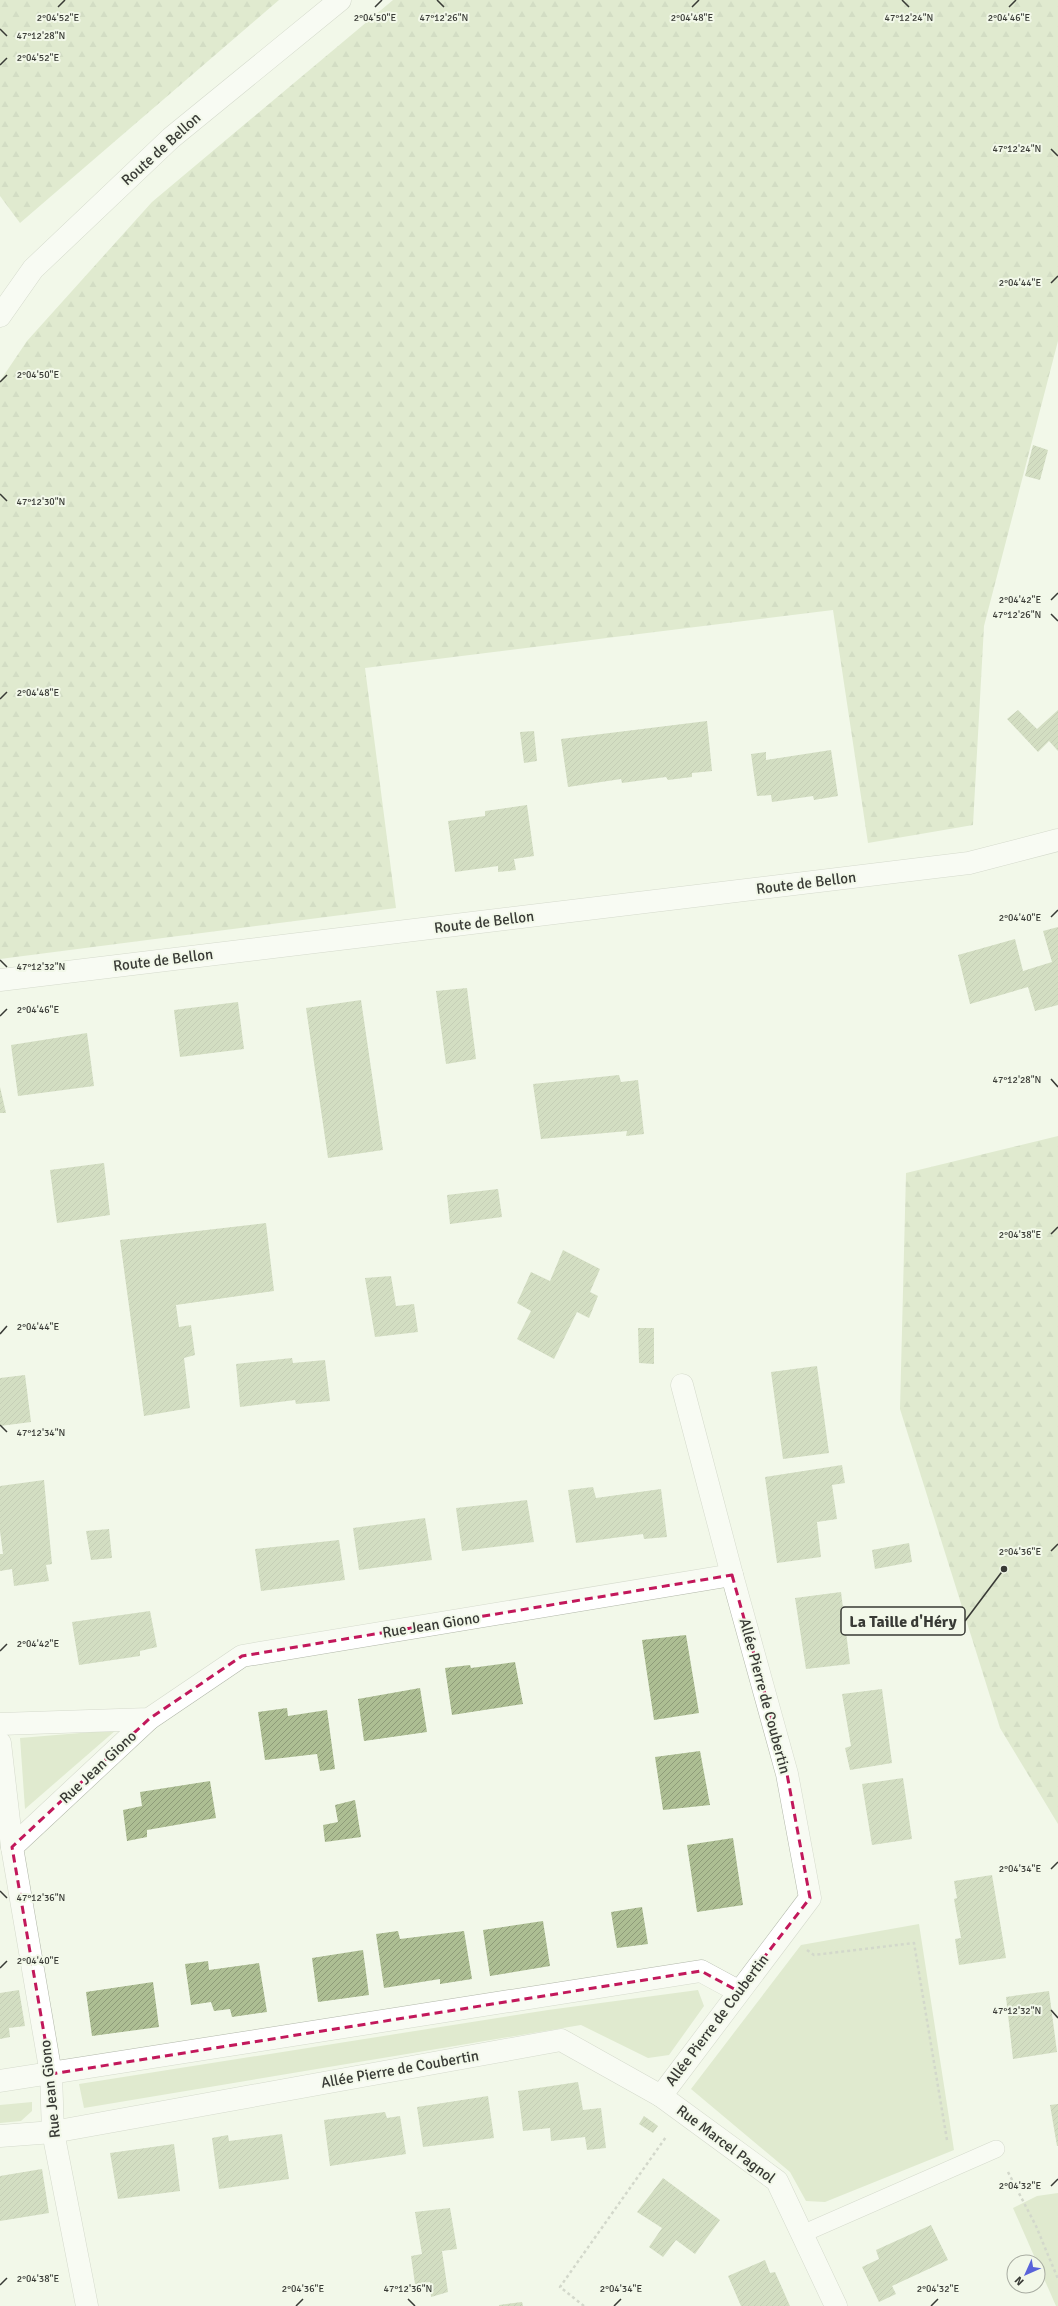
<svg xmlns="http://www.w3.org/2000/svg" width="1058" height="2306" font-family="Signika,sans-serif">
  <defs>
    <pattern id="forest-firs" width="22" height="20" patternUnits="userSpaceOnUse"><rect width="22" height="20" fill="#c9dab0"/><path d="M5 1l3.5 6h-7zM16 11l3.5 6h-7z" fill="#adbc98"/></pattern>
    <pattern id="building-hatch" width="6" height="6" patternUnits="userSpaceOnUse"><rect width="6" height="6" fill="#adbe93"/><path d="M-1 1l2-2M0 6l6-6M5 7l2-2" fill="none" stroke="#8e9b79"/></pattern>
  </defs>
  <rect width="100%" height="100%" fill="#f2f8e9"/>
  <g fill="#c9dab0">
    <polygon points="116,1730 25,1809 20,1738"/>
    <polygon points="919,1924 954,2150 825,2202 806,2201 790,2172 691,2089 801,1945"/>
    <polygon points="698,1990 704,2006 669,2055 648,2058 581,2025 84,2108 79,2084 548,2010"/>
    <polygon points="32,2102 32,2111 21,2121 0,2123 0,2105"/>
    <polygon points="1058,2193 1058,2306 1056,2306 1013,2208 1037,2196"/>
  </g>
  <g fill="url(#forest-firs)">
    <polygon points="0,0 279,0 20,223 0,196"/>
    <polygon points="393,0 1058,0 1058,341 984,626 973,825 868,843 833,610 365,668 396,908 0,959 0,381 27,341 152,202"/>
    <polygon points="1058,1136 1058,1824 1000,1728 900,1409 906,1173"/>
  </g>
  <g fill="url(#building-hatch)">
    <polygon points="1033,445 1048,450 1040,480 1025,476"/>
    <polygon points="1018,710 1037,729 1058,710 1058,751 1049,741 1038,752 1007,719"/>
    <polygon points="707,721 712,771 692,773 692,777 668,780 666,777 622,783 621,779 568,787 561,739"/>
    <polygon points="534,731 537,761 524,763 520,732"/>
    <polygon points="831,750 838,796 814,800 813,796 772,802 771,795 757,796 751,754 766,752 766,760"/>
    <polygon points="527,805 534,856 514,859 516,870 498,872 498,866 455,872 448,821 485,816 485,811"/>
    <polygon points="1058,927 1058,1005 1035,1011 1028,987 970,1004 958,955 1015,939 1023,971 1052,962 1043,931"/>
    <polygon points="467,988 476,1059 446,1064 436,991"/>
    <polygon points="361,1000 383,1150 328,1158 306,1008"/>
    <polygon points="238,1002 244,1049 180,1057 174,1010"/>
    <polygon points="87,1033 94,1086 18,1096 11,1045"/>
    <polygon points="619,1075 621,1082 638,1080 644,1134 626,1136 627,1131 541,1139 533,1084"/>
    <polygon points="0,1087 6,1113 0,1113"/>
    <polygon points="104,1163 110,1215 57,1223 50,1170"/>
    <polygon points="498,1189 502,1217 450,1224 447,1195"/>
    <polygon points="266,1223 274,1291 176,1305 179,1327 191,1325 195,1355 184,1358 190,1408 144,1416 120,1240"/>
    <polygon points="563,1250 600,1269 590,1292 598,1296 589,1318 577,1312 554,1359 517,1339 531,1311 517,1303 531,1272 550,1281"/>
    <polygon points="391,1276 396,1306 414,1304 418,1332 375,1337 365,1278"/>
    <polygon points="638,1328 654,1328 654,1364 639,1363"/>
    <polygon points="292,1358 293,1363 325,1360 330,1401 296,1404 295,1400 240,1407 236,1364"/>
    <polygon points="817,1366 829,1453 783,1459 771,1372"/>
    <polygon points="25,1375 31,1422 0,1426 0,1378"/>
    <polygon points="842,1465 845,1483 832,1485 837,1519 817,1522 821,1557 777,1563 765,1477"/>
    <polygon points="44,1480 52,1564 46,1565 49,1581 14,1586 12,1569 0,1571 0,1554 3,1554 0,1531 0,1486"/>
    <polygon points="593,1487 596,1498 661,1489 667,1537 644,1539 643,1534 576,1543 568,1490"/>
    <polygon points="527,1500 534,1542 462,1551 456,1508"/>
    <polygon points="425,1518 432,1560 359,1570 353,1528"/>
    <polygon points="109,1529 112,1558 91,1560 86,1531"/>
    <polygon points="339,1540 345,1580 261,1591 255,1549"/>
    <polygon points="909,1543 912,1562 875,1569 872,1550"/>
    <polygon points="841,1592 850,1664 806,1669 795,1598"/>
    <polygon points="150,1611 157,1647 140,1651 140,1656 79,1665 72,1622"/>
    <polygon points="686,1635 699,1713 654,1720 642,1640"/>
    <polygon points="515,1662 523,1704 452,1715 445,1668 470,1665 471,1668"/>
    <polygon points="420,1688 427,1732 364,1741 358,1699"/>
    <polygon points="882,1689 892,1763 850,1770 845,1748 851,1746 842,1694"/>
    <polygon points="287,1708 288,1716 327,1710 335,1769 320,1771 317,1754 265,1760 258,1712"/>
    <polygon points="700,1751 710,1805 663,1810 655,1757"/>
    <polygon points="903,1778 912,1839 872,1845 862,1784"/>
    <polygon points="210,1781 216,1818 147,1830 147,1837 127,1841 123,1810 142,1806 140,1792"/>
    <polygon points="355,1800 361,1837 325,1842 323,1825 338,1822 335,1805"/>
    <polygon points="733,1838 743,1905 697,1912 687,1845"/>
    <polygon points="992,1875 1006,1958 959,1965 955,1939 961,1938 954,1899 957,1898 954,1881"/>
    <polygon points="642,1907 648,1944 617,1948 611,1912"/>
    <polygon points="543,1921 550,1966 490,1976 483,1930"/>
    <polygon points="398,1931 400,1939 464,1931 472,1979 440,1984 440,1979 384,1988 376,1934"/>
    <polygon points="363,1950 369,1995 318,2002 312,1958"/>
    <polygon points="208,1961 209,1970 259,1963 267,2012 232,2017 230,2009 214,2011 211,2002 191,2005 185,1964"/>
    <polygon points="153,1982 159,2027 92,2036 86,1992"/>
    <polygon points="19,1990 25,2026 9,2028 10,2037 0,2039 0,1993"/>
    <polygon points="1049,1991 1057,2052 1013,2059 1006,1997"/>
    <polygon points="578,2082 583,2110 601,2108 606,2148 587,2150 585,2137 551,2141 550,2128 523,2131 518,2091"/>
    <polygon points="488,2096 494,2138 423,2147 417,2107"/>
    <polygon points="1058,2104 1058,2146 1057,2146 1050,2105"/>
    <polygon points="385,2112 387,2118 400,2116 406,2154 330,2166 324,2120"/>
    <polygon points="644,2116 658,2126 653,2133 639,2124"/>
    <polygon points="282,2134 289,2179 219,2189 212,2138 228,2135 229,2141"/>
    <polygon points="174,2144 180,2191 118,2199 110,2153"/>
    <polygon points="42,2169 49,2213 0,2221 0,2176"/>
    <polygon points="663,2178 720,2220 695,2254 676,2240 663,2257 649,2247 662,2228 637,2212"/>
    <polygon points="450,2208 457,2249 442,2251 448,2292 431,2297 430,2282 415,2284 411,2256 422,2254 415,2212"/>
    <polygon points="931,2225 948,2260 892,2286 896,2294 879,2302 862,2267 879,2259 876,2250"/>
    <polygon points="765,2260 770,2273 775,2272 790,2306 741,2306 728,2276"/>
    <polygon points="522,2302 523,2306 499,2306 499,2305"/>
  </g>
  <g fill="none" stroke-linecap="round" stroke-linejoin="round">
    <defs>
      <polyline id="service" points="802,2234 996,2149"/>
      <g id="minor">
        <polyline points="0,316 33,269 171,138 340,0"/>
        <polyline points="0,980 969,863 1058,840"/>
        <polyline points="0,1724 149,1719 242,1656 732,1575"/>
        <polyline points="0,1743 12,1847"/>
        <polyline points="0,2081 701,1971 738,1991"/>
        <polyline points="661,2096 810,1898 787,1774 732,1575 682,1385"/>
        <polyline points="0,2136 53,2132 561,2040 661,2096 777,2181 836,2306"/>
        <polyline points="87,2306 53,2132 51,2074 12,1847 149,1719"/>
      </g>
    </defs>
    <use href="#service" stroke="#b1b7a9" stroke-width="18"/>
    <use href="#minor" stroke="#b1b7a9" stroke-width="23"/>
    <g stroke="#adb2a6" stroke-width="2.5" stroke-dasharray="3 3" stroke-linecap="butt">
      <polyline points="807,1950 814,1955 914,1943 947,2140"/>
      <polyline points="1008,2172 1036,2226 1058,2279"/>
      <polyline points="584,2306 560,2287 666,2137"/>
    </g>
    <use href="#service" stroke="#fff" stroke-width="17"/>
    <use href="#minor" stroke="#fff" stroke-width="22"/>
  </g>
  <path d="M0 0H1058V2306H0ZM 732,1575 L 787,1774 L 810,1898 L 738,1991 L 701,1971 L 51,2074 L 12,1847 L 149,1719 L 242,1656 Z" fill="#f2f8e9" fill-opacity=".55" fill-rule="evenodd"/>
  <path fill="none" stroke="#c2185b" stroke-width="3" stroke-dasharray="8 5" stroke-linejoin="round" d="M 732,1575 L 787,1774 L 810,1898 L 738,1991 L 701,1971 L 51,2074 L 12,1847 L 149,1719 L 242,1656 Z"/>
  <path fill="none" stroke="#383a35" stroke-width="1.5" d="M 437,0 L 444,7M 902,0 L 909,7M 58,7 L 65,0M 375,7 L 382,0M 692,7 L 699,0M 1009,7 L 1016,0M 0,29 L 7,36M 0,65 L 7,58M 1051,149 L 1058,156M 1051,283 L 1058,276M 0,382 L 7,375M 0,494 L 7,501M 1051,600 L 1058,593M 1051,614 L 1058,621M 0,699 L 7,692M 1051,917 L 1058,910M 0,960 L 7,967M 0,1016 L 7,1009M 1051,1079 L 1058,1087M 1051,1234 L 1058,1227M 0,1334 L 7,1326M 0,1425 L 7,1432M 1051,1551 L 1058,1544M 0,1651 L 7,1644M 1051,1869 L 1058,1862M 0,1891 L 7,1898M 0,1968 L 7,1961M 1051,2010 L 1058,2018M 1051,2186 L 1058,2179M 0,2285 L 7,2278M 408,2299 L 415,2306M 296,2306 L 303,2299M 614,2306 L 621,2299M 931,2306 L 938,2299"/>
  <g text-anchor="middle" stroke-width="4" stroke-linejoin="round" paint-order="stroke">
    <g font-size="15" fill="#383a35" stroke="#f2f8e9">
      <text transform="translate(161 149) rotate(-42)" y="5">Route de Bellon</text>
      <text transform="translate(806 883) rotate(-7)" y="5">Route de Bellon</text>
      <text transform="translate(484 922) rotate(-7)" y="5">Route de Bellon</text>
      <text transform="translate(163 960) rotate(-7)" y="5">Route de Bellon</text>
      <text transform="translate(431 1625) rotate(-9)" y="5">Rue Jean Giono</text>
      <text transform="translate(765 1696) rotate(75)" y="5">Allée Pierre de Coubertin</text>
      <text transform="translate(98 1767) rotate(-43)" y="5">Rue Jean Giono</text>
      <text transform="translate(717 2020) rotate(-53)" y="5">Allée Pierre de Coubertin</text>
      <text transform="translate(400 2069) rotate(-10)" y="5">Allée Pierre de Coubertin</text>
      <text transform="translate(50 2089) rotate(-96)" y="5">Rue Jean Giono</text>
      <text transform="translate(726 2144) rotate(37)" y="5">Rue Marcel Pagnol</text>
    </g>
  </g>
  <g font-size="10" text-anchor="middle" fill="#383a35" stroke="#f2f8e9" stroke-width="4" stroke-linejoin="round" paint-order="stroke">
    <text x="58" y="21">2°04'52"E</text>
    <text x="375" y="21">2°04'50"E</text>
    <text x="444" y="21">47°12'26"N</text>
    <text x="692" y="21">2°04'48"E</text>
    <text x="909" y="21">47°12'24"N</text>
    <text x="1009" y="21">2°04'46"E</text>
    <text x="41" y="39">47°12'28"N</text>
    <text x="38" y="61">2°04'52"E</text>
    <text x="1017" y="152">47°12'24"N</text>
    <text x="1020" y="286">2°04'44"E</text>
    <text x="38" y="378">2°04'50"E</text>
    <text x="41" y="505">47°12'30"N</text>
    <text x="1020" y="603">2°04'42"E</text>
    <text x="1017" y="618">47°12'26"N</text>
    <text x="38" y="696">2°04'48"E</text>
    <text x="1020" y="921">2°04'40"E</text>
    <text x="41" y="970">47°12'32"N</text>
    <text x="38" y="1013">2°04'46"E</text>
    <text x="1017" y="1083">47°12'28"N</text>
    <text x="1020" y="1238">2°04'38"E</text>
    <text x="38" y="1330">2°04'44"E</text>
    <text x="41" y="1436">47°12'34"N</text>
    <text x="1020" y="1555">2°04'36"E</text>
    <text x="38" y="1647">2°04'42"E</text>
    <text x="1020" y="1872">2°04'34"E</text>
    <text x="41" y="1901">47°12'36"N</text>
    <text x="38" y="1964">2°04'40"E</text>
    <text x="1017" y="2014">47°12'32"N</text>
    <text x="1020" y="2189">2°04'32"E</text>
    <text x="38" y="2282">2°04'38"E</text>
    <text x="303" y="2292">2°04'36"E</text>
    <text x="408" y="2292">47°12'36"N</text>
    <text x="621" y="2292">2°04'34"E</text>
    <text x="938" y="2292">2°04'32"E</text>
  </g>
  <path fill="none" stroke="#383a35" stroke-width="1.5" d="M1004 1569L965 1621"/>
  <circle fill="#383a35" stroke="#f2f8e9" stroke-width="1.5" cx="1004" cy="1569" r="4"/>
  <rect fill="#f2f8e9" stroke="#383a35" stroke-width="1.5" x="841" y="1607" width="124" height="28" rx="4"/>
  <g font-size="16" text-anchor="middle" font-weight="bold" fill="#383a35">
    <text x="903" y="1627">La Taille d'Héry</text>
  </g>
  <g transform="translate(1026 2274) rotate(225)"><circle r="19" fill="#f2f8e9" stroke="#a8aca1"/>
  <path d="M0-3L7 15L0 10L-7 15Z" fill="#5963da"/>
  <text y="-6" font-size="11" font-weight="bold" text-anchor="middle" fill="#383a35">N</text>
  </g>
</svg>
